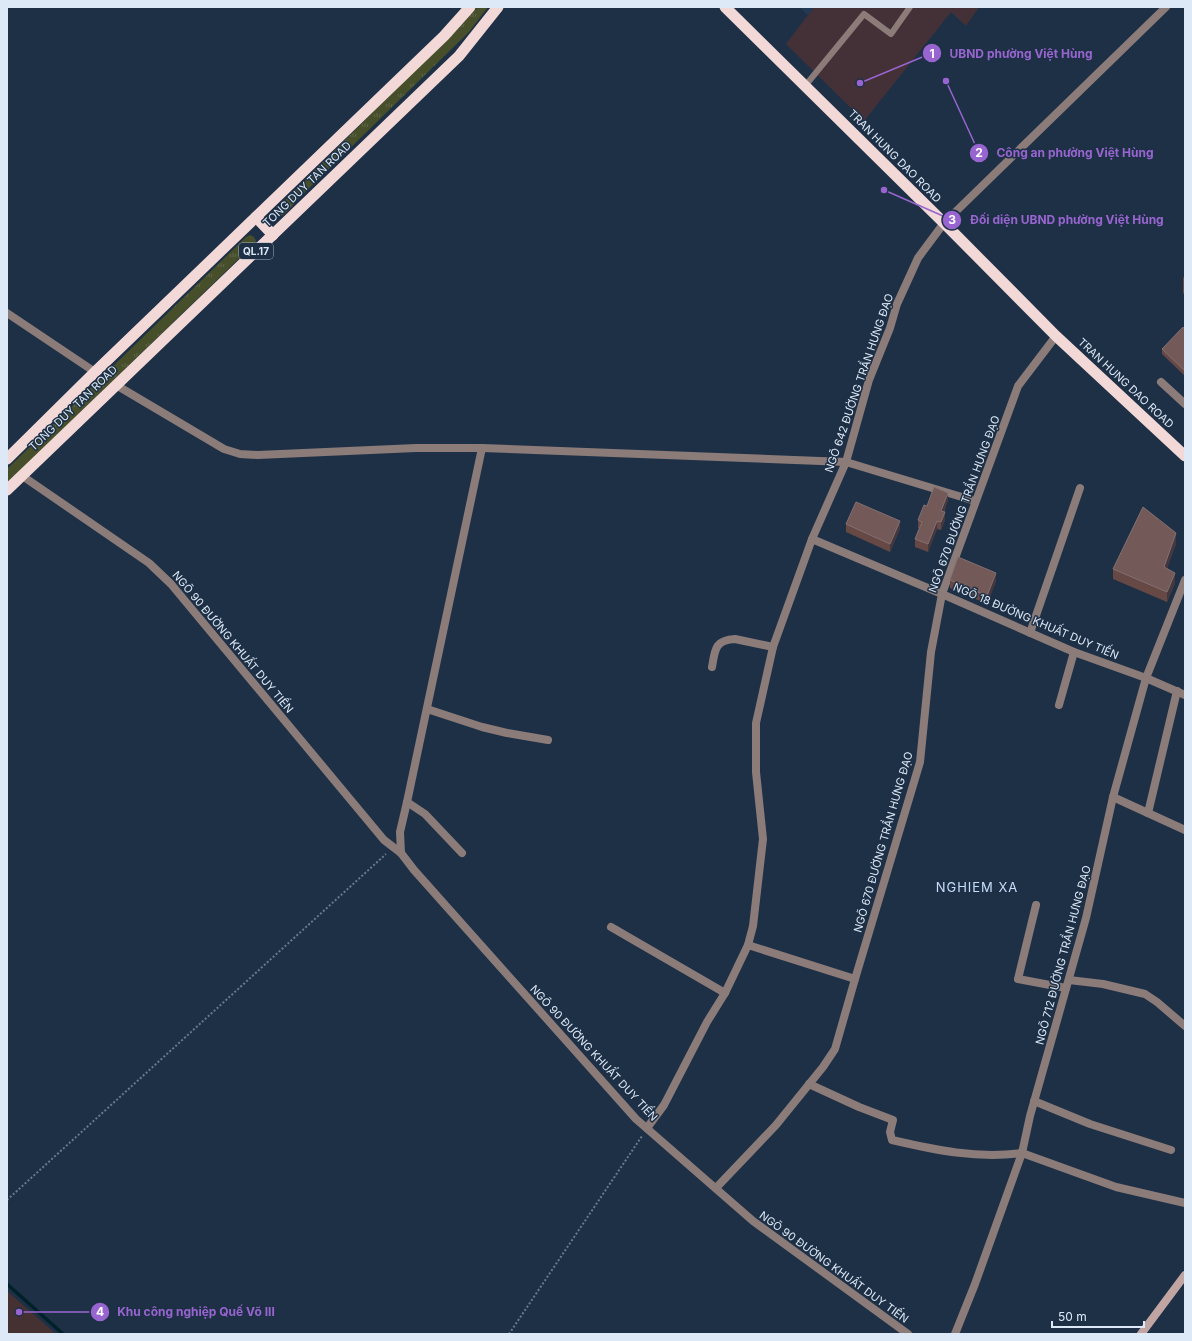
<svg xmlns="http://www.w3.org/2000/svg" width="1192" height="1341" font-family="Inter,sans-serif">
  <defs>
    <pattern id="grass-tufts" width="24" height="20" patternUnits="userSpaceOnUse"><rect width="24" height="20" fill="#464e2a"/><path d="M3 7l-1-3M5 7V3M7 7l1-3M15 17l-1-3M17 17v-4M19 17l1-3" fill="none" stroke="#60684a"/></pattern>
  </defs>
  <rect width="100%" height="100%" fill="#1e3046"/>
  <polygon fill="#443037" points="814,7 979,7 966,26 951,12 864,121 786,44"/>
  <polygon fill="#453131" points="7,1291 56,1334 7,1334"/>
  <polygon fill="#223a55" points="799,7 814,7 808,15"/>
  <g fill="url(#grass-tufts)">
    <path d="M 478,7 L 488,7 L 469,32 L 297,200 C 290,208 285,217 275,217 L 273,212 Z"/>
    <polygon points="250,235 254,237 256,241 253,245 7,483 7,469 246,237"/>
  </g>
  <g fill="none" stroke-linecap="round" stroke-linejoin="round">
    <polyline stroke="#002129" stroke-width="3.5" points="7,1284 63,1334"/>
    <g stroke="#6a7a8c" stroke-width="2" stroke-dasharray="2 2" stroke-linecap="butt">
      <polyline points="7,1200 386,854"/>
      <polyline points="509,1334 642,1136"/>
    </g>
    <polyline stroke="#8b7b79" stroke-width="6" points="805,86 864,14 891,34 910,7"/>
    <g stroke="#8b7b79" stroke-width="8">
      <polyline points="7,313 95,372"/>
      <polyline points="1161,382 1185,404"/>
      <polyline points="116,385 224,449 240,454 258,455 416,448 482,448 846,462 975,501"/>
      <polyline points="21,475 149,563 171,584 384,840 401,853 414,870 636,1119 753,1221 908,1334"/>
      <polyline points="812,539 942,594 1074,652 1146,678 1185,695"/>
      <polyline points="1030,633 1080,488"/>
      <path d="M 712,667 C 715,651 714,640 735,639 L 773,647"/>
      <polyline points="1059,705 1074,652"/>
      <polyline points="427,709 482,727 507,733 548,740"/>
      <polyline points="1113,797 1185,830"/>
      <polyline points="407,802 425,814 462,853"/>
      <polyline points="1148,813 1177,691"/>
      <polyline points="401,853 400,832 407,802 482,448"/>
      <polyline points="1036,905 1018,979 1066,988"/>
      <polyline points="611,927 725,993"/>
      <polyline points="748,945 855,979"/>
      <polyline points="1069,980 1103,984 1145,994 1157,1002 1185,1026"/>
      <path d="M 809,1084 L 859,1107 L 893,1120 L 890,1132 L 892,1140 C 935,1150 977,1159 1022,1153 L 1116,1187 L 1185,1203"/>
      <polyline points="1034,1101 1090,1124 1171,1150"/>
      <polyline points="647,1128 664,1105 707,1022 725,993 748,945 753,926 763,839 756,772 756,723 773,647 812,539 846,462 869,380 890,328 897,304 918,258 944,223 1166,7"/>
      <polyline points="716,1188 776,1125 823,1067 835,1049 855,979 920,762 931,652 942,594 1018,386 1056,336"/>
      <polyline points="955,1334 975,1284 1022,1153 1030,1116 1086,918 1113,797 1146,678 1185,580"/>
    </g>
    <polyline stroke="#c0a5a3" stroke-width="8" points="1141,1334 1185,1275"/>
    <g stroke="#f2d8d7" stroke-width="11">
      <polyline points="725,7 944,223 1056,336 1185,456"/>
      <polyline points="256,217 273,235"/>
      <polyline points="7,459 95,372 444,36 470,7"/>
      <polyline points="7,490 459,56 498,7"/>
    </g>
  </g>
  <g fill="#664845">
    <polygon points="1185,276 1185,295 1183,293 1183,278"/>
    <polygon points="1185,330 1185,376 1162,354 1162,349"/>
    <polygon points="948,500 944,512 945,520 941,530 937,529 928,552 915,547 915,539 919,528 918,528 918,520 927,506"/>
    <polygon points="846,524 900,529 890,552 846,532"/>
    <polygon points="1176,544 1167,568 1175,583 1167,602 1113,579 1113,569"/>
    <polygon points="950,580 996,581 987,604 950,588"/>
  </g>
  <g fill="#44373e">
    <polygon points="948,493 948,500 941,518 941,511"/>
    <polygon points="945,512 945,520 941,530 941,522"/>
    <polygon points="900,521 900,529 890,552 890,544"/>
    <polygon points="937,521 937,529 928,552 928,544"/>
    <polygon points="1176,533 1176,544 1164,577 1164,567"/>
    <polygon points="996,573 996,581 987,604 987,596"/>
    <polygon points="1175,573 1175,583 1167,602 1167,592"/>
  </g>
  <g fill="#735958" stroke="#837071">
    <polygon points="1183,327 1185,330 1185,371 1162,349"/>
    <polygon points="934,487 948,493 941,511 945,512 941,522 937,521 928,544 915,539 922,522 918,520 924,505 927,506"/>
    <polygon points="856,502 900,521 890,544 846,524"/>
    <polygon points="1143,507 1176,533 1164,567 1175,573 1167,592 1113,569"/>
    <polygon points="958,557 996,573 987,596 950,580"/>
  </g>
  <g text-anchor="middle" stroke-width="3" stroke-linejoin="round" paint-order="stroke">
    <rect fill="#1e3046" stroke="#a4b2c2" stroke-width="1" x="239" y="243" width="34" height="16" rx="3"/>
    <g font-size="10" font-weight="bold" fill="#dde9f7">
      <text x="256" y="255">QL.17</text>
    </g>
    <g font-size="11" fill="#dde9f7" stroke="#1e3046">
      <text transform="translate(895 156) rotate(45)" y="4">TRAN HUNG DAO ROAD</text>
      <text transform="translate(307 184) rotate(-44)" y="4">TONG DUY TAN ROAD</text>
      <text transform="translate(859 383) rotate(-71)" y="4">NGÕ 642 ĐƯỜNG TRẦN HƯNG ĐẠO</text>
      <text transform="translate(1126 383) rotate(43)" y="4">TRAN HUNG DAO ROAD</text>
      <text transform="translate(73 408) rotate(-44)" y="4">TONG DUY TAN ROAD</text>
      <text transform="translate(964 504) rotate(-70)" y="4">NGÕ 670 ĐƯỜNG TRẦN HƯNG ĐẠO</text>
      <text transform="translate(1036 621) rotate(23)" y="4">NGÕ 18 ĐƯỜNG KHUẤT DUY TIẾN</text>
      <text transform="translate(233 642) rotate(50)" y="4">NGÕ 90 ĐƯỜNG KHUẤT DUY TIẾN</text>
      <text transform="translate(883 842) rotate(-74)" y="4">NGÕ 670 ĐƯỜNG TRẦN HƯNG ĐẠO</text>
      <text transform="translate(1063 955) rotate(-75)" y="4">NGÕ 712 ĐƯỜNG TRẦN HƯNG ĐẠO</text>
      <text transform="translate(594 1053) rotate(47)" y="4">NGÕ 90 ĐƯỜNG KHUẤT DUY TIẾN</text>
      <text transform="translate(834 1267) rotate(36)" y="4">NGÕ 90 ĐƯỜNG KHUẤT DUY TIẾN</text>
    </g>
    <g font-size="13" letter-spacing="1" fill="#c7defb" stroke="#1e3046">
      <text x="977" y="892">NGHIEM XA</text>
    </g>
  </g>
  <path fill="none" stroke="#9865d0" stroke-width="1.5" d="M860 83L932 53M946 81L979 153M884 190L952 220M19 1312L100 1312"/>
  <g fill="#9865d0" stroke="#1e3046" stroke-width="1.5">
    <circle cx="860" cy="83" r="4"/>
    <circle cx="946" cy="81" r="4"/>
    <circle cx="884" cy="190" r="4"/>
    <circle cx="19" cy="1312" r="4"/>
    <circle cx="932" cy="53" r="10"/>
    <circle cx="979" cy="153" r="10"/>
    <circle cx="952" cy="220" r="10"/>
    <circle cx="100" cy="1312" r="10"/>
  </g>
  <g font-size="12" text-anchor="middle" font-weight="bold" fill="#fff">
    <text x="932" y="58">1</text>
    <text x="979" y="157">2</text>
    <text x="952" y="224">3</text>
    <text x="100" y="1316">4</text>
  </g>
  <g font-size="12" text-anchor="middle" font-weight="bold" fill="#9865d0" stroke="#1e3046" stroke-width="3" stroke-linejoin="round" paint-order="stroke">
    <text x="1021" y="58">UBND phường Việt Hùng</text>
    <text x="1075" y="157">Công an phường Việt Hùng</text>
    <text x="1067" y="224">Đối diện UBND phường Việt Hùng</text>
    <text x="196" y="1316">Khu công nghiệp Quế Võ III</text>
  </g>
  <rect width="1192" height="1341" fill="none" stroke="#dde9f7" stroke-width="16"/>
  <path d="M1052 1321v6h92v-6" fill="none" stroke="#dde9f7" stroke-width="2"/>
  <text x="1058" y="1321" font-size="12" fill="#dde9f7" stroke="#1e3046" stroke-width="3" paint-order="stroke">50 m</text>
</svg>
